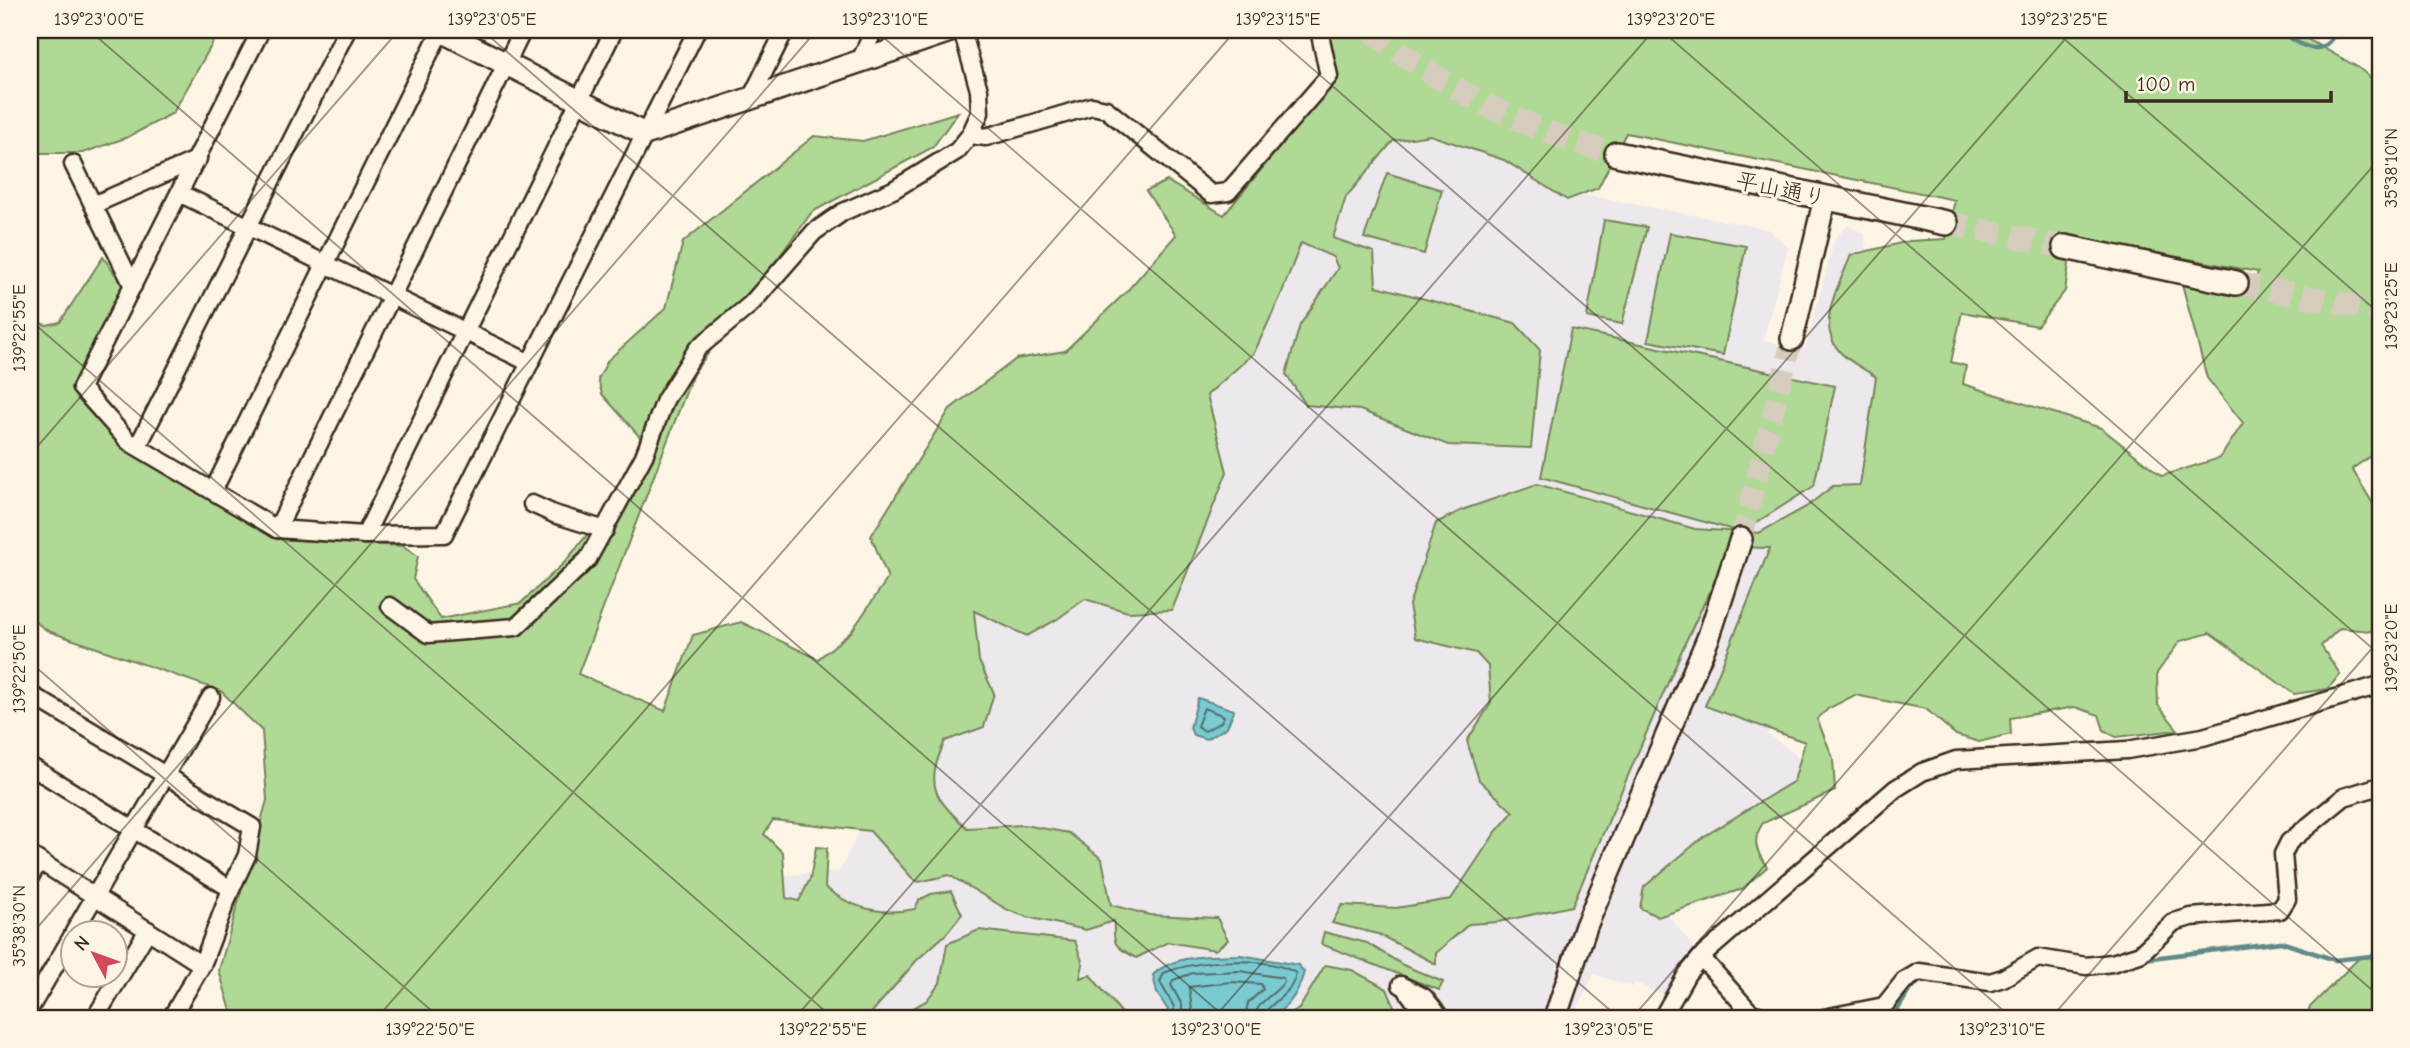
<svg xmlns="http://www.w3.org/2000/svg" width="2410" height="1048" font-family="'Comic Neue','Klee One',sans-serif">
  <rect width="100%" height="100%" fill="#fcf5e5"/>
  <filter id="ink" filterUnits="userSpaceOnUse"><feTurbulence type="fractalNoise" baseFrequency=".0143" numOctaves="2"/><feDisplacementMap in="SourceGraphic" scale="14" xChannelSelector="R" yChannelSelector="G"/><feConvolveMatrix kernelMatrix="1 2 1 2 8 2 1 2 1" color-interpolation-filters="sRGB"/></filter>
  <g filter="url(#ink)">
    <polygon fill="#ece8ec" points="1405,83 1546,181 1585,195 1767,229 1788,247 1763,340 1805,349 1835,238 1848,225 1865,234 1868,300 1894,350 1837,579 1767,734 1794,753 1822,793 1701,850 1729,896 1669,916 1701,957 1672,998 1635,983 1633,987 1594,974 1576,1011 1587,1018 627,1018 780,876 840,871 913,717 899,623 874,587 912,596 972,623 995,567"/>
    <g fill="#b0d996" stroke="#76825a" stroke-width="2" fill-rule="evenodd">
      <polygon points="30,30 220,30 173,113 128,137 83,153 39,153 30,172"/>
      <path d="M 1314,30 L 2291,30 L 2359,68 L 2380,86 L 2380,449 L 2352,469 L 2372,502 L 2380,522 L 2380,632 L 2340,628 L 2321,646 L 2340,674 L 2328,689 L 2294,694 L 2210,633 L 2180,641 L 2157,673 L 2158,705 L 2178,730 L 2116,737 L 2104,730 L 2099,715 L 2075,707 L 2010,718 L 2011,734 L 1979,742 L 1956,735 L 1926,709 L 1855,695 L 1829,708 L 1817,719 L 1833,758 L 1835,791 L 1763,823 C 1751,840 1756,851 1767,867 L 1742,889 L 1658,917 L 1640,908 L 1644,887 L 1703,837 L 1794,781 L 1805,742 L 1705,706 L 1770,548 L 1731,547 L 1685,643 L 1572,906 L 1498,922 L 1469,924 L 1436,953 L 1436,964 L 1378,934 L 1332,923 L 1342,905 L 1396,908 L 1451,899 L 1495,833 L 1513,812 L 1479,780 L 1467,741 L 1491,703 L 1488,666 L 1476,653 L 1415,638 L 1409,605 L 1436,523 L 1462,510 L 1537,484 L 1695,529 L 1741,532 L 1541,477 L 1571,329 L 1835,386 L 1814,486 L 1743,531 L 1759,533 L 1806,507 L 1833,486 L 1860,485 L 1876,377 C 1865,369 1849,362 1840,352 C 1814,324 1840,284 1851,255 L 1909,241 L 1946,239 L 1955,200 L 1626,133 L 1598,188 L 1567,200 L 1504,160 L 1430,135 L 1393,141 L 1346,197 L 1333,238 L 1374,252 L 1376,286 L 1515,323 L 1540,350 L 1531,448 L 1448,445 L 1360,410 L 1306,405 L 1286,374 L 1300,325 L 1338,268 L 1333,257 L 1301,243 L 1281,295 L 1254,353 L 1207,395 L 1227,472 L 1172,610 L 1128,612 L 1085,599 L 1056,620 L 1027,636 L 974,611 L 979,661 L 994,693 L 984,727 L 945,741 C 925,785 933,797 967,828 L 1024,825 L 1069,833 L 1102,859 L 1111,905 L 1150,915 L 1217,918 L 1228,940 L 1215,950 L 1168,942 L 1136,958 C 1114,945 1113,946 1114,921 L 1086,930 L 1027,917 L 1008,910 L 949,875 L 919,882 L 912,878 L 870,831 L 773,820 L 764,834 L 783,853 L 786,898 L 799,901 L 810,879 L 816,847 L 827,848 L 825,887 C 852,909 882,916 915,909 L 919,900 L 931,894 L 951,891 L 962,914 L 946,934 L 917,960 L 867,1018 L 233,1018 L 219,970 L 267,800 L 262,731 L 221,691 L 48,631 L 30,618 L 30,321 L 47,325 L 60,322 L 103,257 L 124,287 L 74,381 L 116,439 L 276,539 L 403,546 L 418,556 L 413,579 L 441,619 L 521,603 L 565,562 L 654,453 L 602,394 L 598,379 L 608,360 L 666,308 L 683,242 L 814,136 L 863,141 L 958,112 L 933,147 L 812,212 L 693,374 L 578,674 L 665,711 L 693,635 L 741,622 L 818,659 L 851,632 L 888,578 L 871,536 L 950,409 L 1016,359 L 1065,351 L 1127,291 L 1176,235 L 1146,191 L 1167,181 L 1224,215 L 1315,104 L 1321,46 ZM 2073,237 L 2258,272 L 2251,295 L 2181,280 L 2207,378 L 2243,423 L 2220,458 L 2162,476 L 2101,428 L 1963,384 L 1966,366 L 1951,362 L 1962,312 L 2037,326 L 2065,291 Z"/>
      <polygon points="1387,173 1442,190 1424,254 1364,238"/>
      <polygon points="1604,220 1647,227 1622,324 1587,317"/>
      <polygon points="1670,233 1746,246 1723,355 1648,341"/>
      <polygon points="979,930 1075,941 1083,964 1080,978 1090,975 1126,1018 895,1018 926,1001 940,983 947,944"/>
      <polygon points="1324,932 1367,943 1403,965 1443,982 1439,990 1321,944"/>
      <polygon points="2360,957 2380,958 2380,1018 2310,1018 2309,1008"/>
      <polygon points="1325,965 1352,970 1387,989 1399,1018 1281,1018 1299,1009"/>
    </g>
    <g fill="#79cad1" stroke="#608a89" stroke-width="2">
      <polygon points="1198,698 1234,710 1227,727 1206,739 1193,735 1190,728"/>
      <path d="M 1241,955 L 1298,965 L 1304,972 C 1299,991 1288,1010 1268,1017 C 1256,1022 1182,1018 1164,1018 L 1168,1010 L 1157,993 L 1153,975 C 1173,954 1213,956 1241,955 Z"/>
    </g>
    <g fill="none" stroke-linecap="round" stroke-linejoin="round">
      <g stroke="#546a66" stroke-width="2">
        <polygon points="1204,708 1224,716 1221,722 1205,731 1197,726"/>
        <path d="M 1173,1018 L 1174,1007 L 1160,982 L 1164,973 C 1196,960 1265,955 1296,973 C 1292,997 1266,1002 1264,1018"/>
        <path d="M 1182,1018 L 1182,1005 L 1171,985 L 1173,980 L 1193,973 L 1240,971 L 1283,978 L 1284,982 C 1275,995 1256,1001 1255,1018"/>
        <polyline points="1193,1018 1189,987 1231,982 1261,984 1263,989 1248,1003 1245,1018"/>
      </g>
      <g stroke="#608a89" stroke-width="4.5">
        <path d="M 2278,30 C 2301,44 2320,63 2337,30"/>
        <polyline points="2144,959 2281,942 2335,960 2380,955"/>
        <polyline points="1870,1018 1895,1014 1910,989 1924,978"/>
      </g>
      <polyline stroke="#d5ccbd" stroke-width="21" stroke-dasharray="21 10" stroke-linecap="butt" points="1741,539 1792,339"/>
      <g stroke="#d5ccbd" stroke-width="23" stroke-dasharray="23 11" stroke-linecap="butt">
        <path d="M 1371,30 C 1444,89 1526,130 1617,154"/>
        <polyline points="1946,223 2065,247"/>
        <polyline points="2236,283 2380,311"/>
      </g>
      <defs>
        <g id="minor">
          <polyline points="261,30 81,388 129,442 277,529 365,535 444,534 697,30"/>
          <polyline points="859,63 874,30"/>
          <polyline points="752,96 785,30"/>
          <polyline points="970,135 986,137 1092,106 1106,109 1211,194 1228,192 1329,76 1319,30"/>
          <polyline points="73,164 133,286"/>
          <polyline points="181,194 530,363"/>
          <polyline points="93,205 198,159"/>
          <polyline points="138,446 347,30"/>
          <polyline points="213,491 441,30"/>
          <polyline points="532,504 554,514 605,530"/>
          <polyline points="277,529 523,30"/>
          <polyline points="365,535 614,30"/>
          <polyline points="390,606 428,634 516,627 588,559 644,456 665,400 697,349 751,304 814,232 843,212 893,190 957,151 970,135 980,113 979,90 962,30"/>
          <polyline points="30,694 252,827 247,855 231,889"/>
          <polyline points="30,766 231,889 202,965"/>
          <polyline points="30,855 202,965 171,1018"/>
          <polyline points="30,877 39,861"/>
          <polyline points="74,932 211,697"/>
          <polyline points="1701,957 1750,1012 1765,1018"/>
          <polyline points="1401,985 1424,997 1441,1018"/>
          <polyline points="1408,992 1427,1018"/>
          <polyline points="30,1008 74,933"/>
          <polyline points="95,1018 148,930"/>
          <polyline points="1662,1018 1687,974 1701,957 1895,789 1922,772 1956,760 2127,750 2203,737 2380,685"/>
          <polyline points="1824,1018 1884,1006 1904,981 1919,972 1990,982 2003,978 2038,958 2086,966 2112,963 2140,954 2174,922 2191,917 2280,910 2287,899 2283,854 2289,842 2344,797 2380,786"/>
        </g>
        <g id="tertiary">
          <polyline points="439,30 645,134 953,30"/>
          <polyline points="1792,339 1825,198"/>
          <polyline points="1555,1018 1586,926 1709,636 1741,539"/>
        </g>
        <g id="secondary">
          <polyline points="1617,154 1946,223"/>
          <polyline points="2065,247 2236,283"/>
        </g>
      </defs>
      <use href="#minor" stroke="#3b2a1e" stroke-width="21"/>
      <use href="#tertiary" stroke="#3b2a1e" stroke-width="26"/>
      <use href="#secondary" stroke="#3b2a1e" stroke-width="28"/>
      <use href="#minor" stroke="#fcf5e5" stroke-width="16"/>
      <use href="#tertiary" stroke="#fcf5e5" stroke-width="21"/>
      <use href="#secondary" stroke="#fcf5e5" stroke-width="23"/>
    </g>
  </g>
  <path fill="none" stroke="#3b2a1e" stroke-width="2" stroke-opacity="0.45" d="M 89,30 L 1226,1018M 482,30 L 1619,1018M 875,30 L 2012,1018M 1268,30 L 2380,997M 1661,30 L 2380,655M 2054,30 L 2380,314M 30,320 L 833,1018M 30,455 L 399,30M 30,662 L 440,1018M 30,936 L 817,30M 30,1003 L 47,1018M 377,1018 L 1236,30M 795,1018 L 1654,30M 1214,1018 L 2073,30M 1632,1018 L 2380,158M 2051,1018 L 2380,639"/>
  <g text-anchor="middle" stroke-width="6" stroke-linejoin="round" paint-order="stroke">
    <g font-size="23" fill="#3b2a1e" stroke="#fcf5e5">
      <text transform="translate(1781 189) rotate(12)" y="8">平山通り</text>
    </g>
  </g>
  <rect width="2410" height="1048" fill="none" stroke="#fcf5e5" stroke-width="77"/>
  <g transform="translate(94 954) rotate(311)"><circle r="33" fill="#fcf5e5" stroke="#afa495" stroke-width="2"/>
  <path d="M0-5L12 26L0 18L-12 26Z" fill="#d1495b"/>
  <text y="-10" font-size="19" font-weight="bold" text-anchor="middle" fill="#3b2a1e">N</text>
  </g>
  <path d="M2126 91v10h205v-10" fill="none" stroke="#3b2a1e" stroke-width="3.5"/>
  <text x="2137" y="91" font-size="21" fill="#3b2a1e" stroke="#fcf5e5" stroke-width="5" paint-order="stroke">100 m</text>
  <rect x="38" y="38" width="2334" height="972" fill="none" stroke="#3b2a1e" stroke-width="2.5"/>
  <g font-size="18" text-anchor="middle" fill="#3b2a1e">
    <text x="99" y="25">139°23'00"E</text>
    <text x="492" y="25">139°23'05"E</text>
    <text x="885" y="25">139°23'10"E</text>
    <text x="1278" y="25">139°23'15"E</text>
    <text x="1671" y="25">139°23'20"E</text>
    <text x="2064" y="25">139°23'25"E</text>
    <text transform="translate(2391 168) rotate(-90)" y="6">35°38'10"N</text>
    <text transform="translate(2391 306) rotate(-90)" y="6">139°23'25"E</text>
    <text transform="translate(19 328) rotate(-90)" y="6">139°22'55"E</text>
    <text transform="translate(2391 648) rotate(-90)" y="6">139°23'20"E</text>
    <text transform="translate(19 669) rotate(-90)" y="6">139°22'50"E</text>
    <text transform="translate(19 926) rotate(-90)" y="6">35°38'30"N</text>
    <text x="430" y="1035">139°22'50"E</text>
    <text x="823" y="1035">139°22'55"E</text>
    <text x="1216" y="1035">139°23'00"E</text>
    <text x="1609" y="1035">139°23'05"E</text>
    <text x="2002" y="1035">139°23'10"E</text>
  </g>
</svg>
